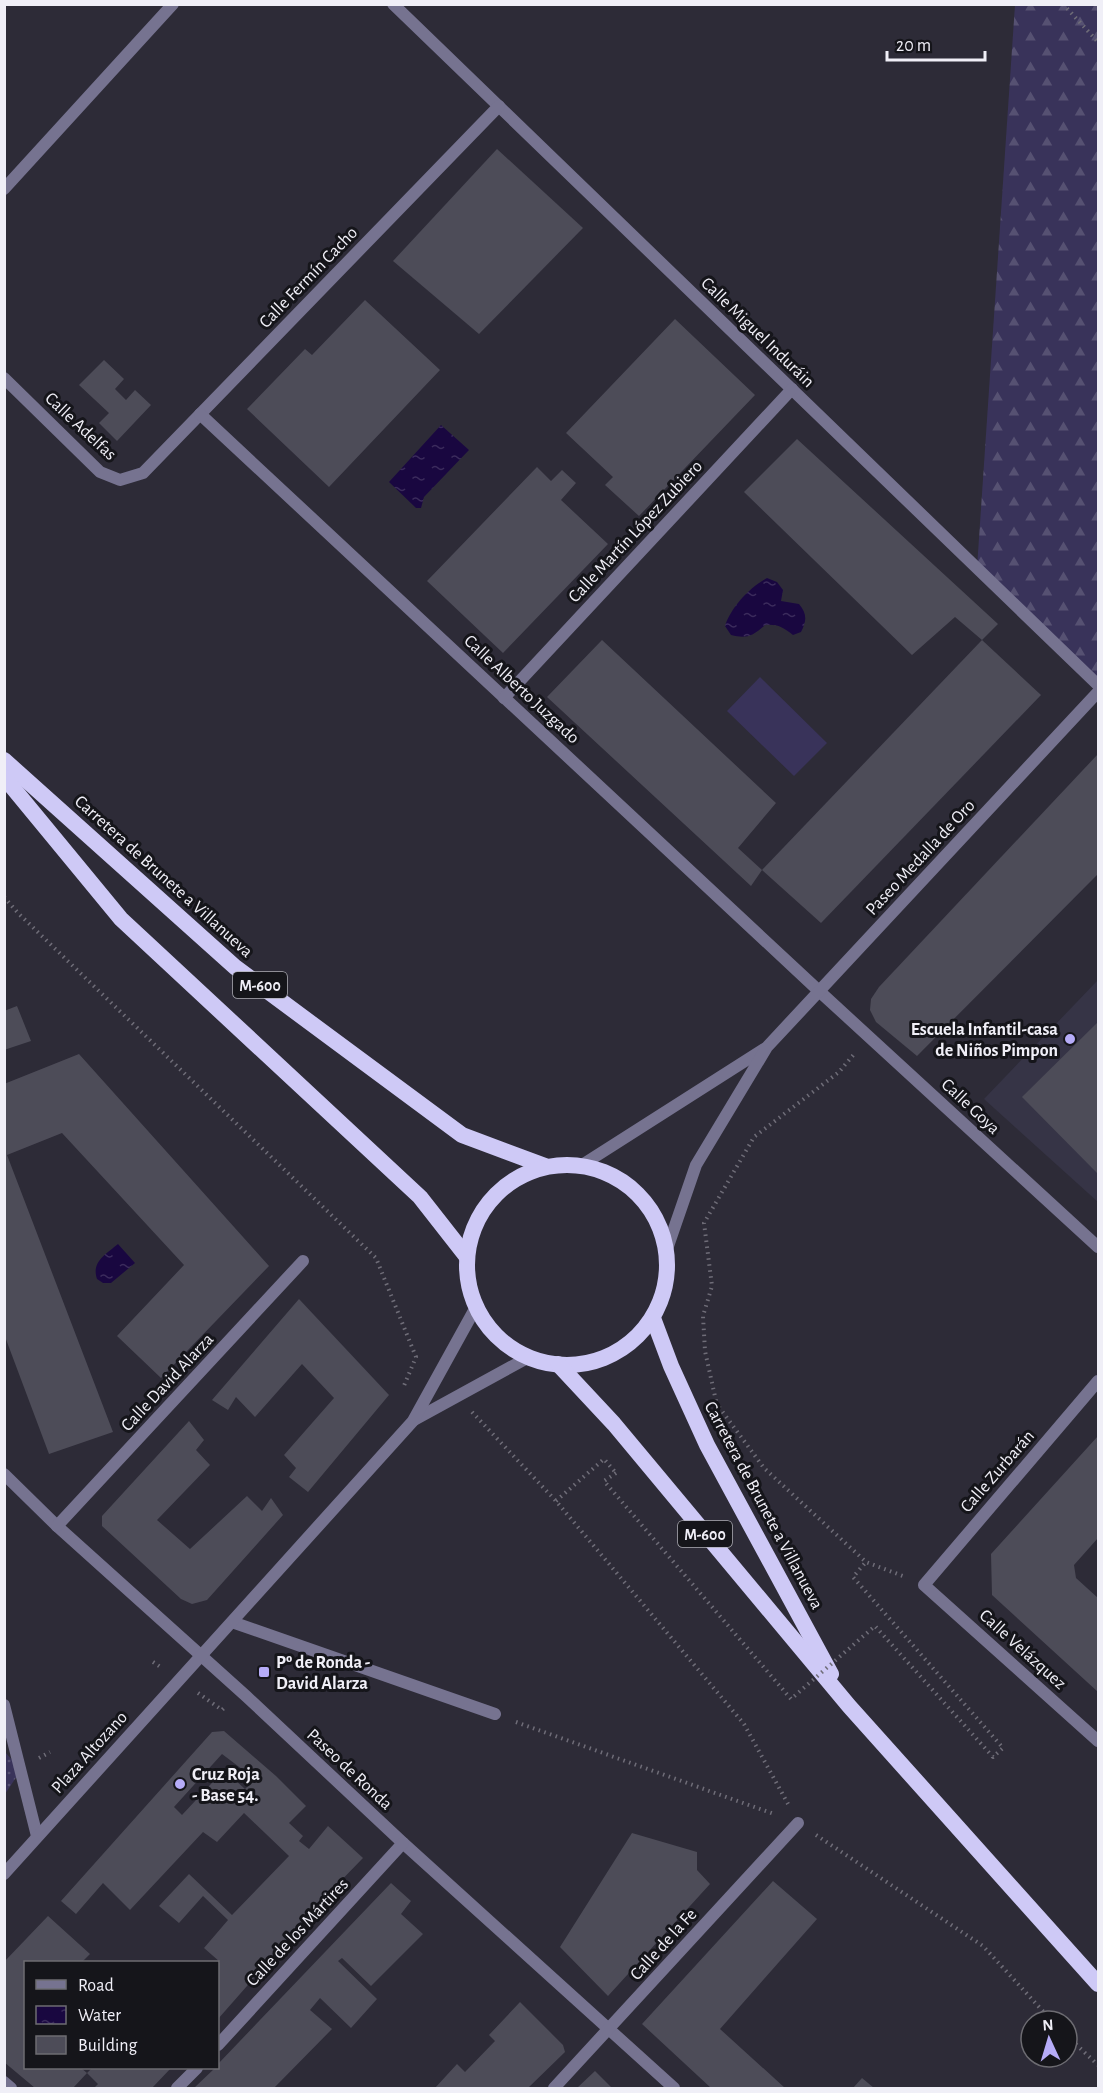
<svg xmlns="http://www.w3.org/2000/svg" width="1103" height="2093" font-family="'Alegreya Sans',sans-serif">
  <defs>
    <pattern id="green-dots" width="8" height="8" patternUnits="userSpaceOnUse" patternTransform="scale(1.5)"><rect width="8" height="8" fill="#39335a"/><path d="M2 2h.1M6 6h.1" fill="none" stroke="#565172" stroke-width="1.8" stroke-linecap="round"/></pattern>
    <pattern id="forest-firs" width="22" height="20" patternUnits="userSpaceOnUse" patternTransform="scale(1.5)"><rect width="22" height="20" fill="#39335a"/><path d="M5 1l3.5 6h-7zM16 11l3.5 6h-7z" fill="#565172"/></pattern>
    <pattern id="water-ripples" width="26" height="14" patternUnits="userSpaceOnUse" patternTransform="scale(1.5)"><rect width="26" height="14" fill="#190740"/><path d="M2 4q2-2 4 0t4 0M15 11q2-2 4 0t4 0" fill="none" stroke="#3b2b5c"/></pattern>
  </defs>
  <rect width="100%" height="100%" fill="#2d2b37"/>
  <polygon fill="#363446" points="1098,980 1098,1202 984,1099"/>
  <polygon fill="url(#green-dots)" points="5,1752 21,1770 5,1794"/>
  <polygon fill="url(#forest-firs)" points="1015,5 1098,5 1098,685 977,568"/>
  <polygon fill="#39335a" points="760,677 827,743 794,776 727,711"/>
  <g fill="url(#water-ripples)">
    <polygon points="441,425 469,450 424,497 421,508 416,508 389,482"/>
    <path d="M 767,578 L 777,582 L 783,590 L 781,601 L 799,604 C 807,614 807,620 801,632 L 793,635 C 783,627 777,624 765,625 C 753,636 746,639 731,635 L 725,626 C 731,607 750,587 767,578 Z"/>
    <path d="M 118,1244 L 135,1263 L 111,1283 L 103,1283 L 97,1279 C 91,1262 106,1254 118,1244 Z"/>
  </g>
  <g fill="#4d4c58" fill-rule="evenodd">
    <polygon points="497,149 583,228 479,334 393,261"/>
    <polygon points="365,300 440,370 329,487 247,409 305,349 312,355"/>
    <polygon points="675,319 755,395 639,516 605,485 613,477 566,433"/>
    <polygon points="104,360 124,379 115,389 126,400 135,390 151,405 117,441 99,423 109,413 79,385"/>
    <polygon points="797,439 998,624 982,640 955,617 912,655 744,492"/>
    <polygon points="537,467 551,481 562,470 576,483 561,500 608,544 503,653 427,581"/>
    <polygon points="602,640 776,803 738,848 762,870 751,886 547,697"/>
    <polygon points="982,640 1041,695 821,923 762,870"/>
    <polygon points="1098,754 1098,874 917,1056 876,1022 870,1010 871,999 879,987"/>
    <polygon points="17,1006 31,1041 4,1050 4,1011"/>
    <polygon points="1098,1022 1098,1174 1022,1097"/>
    <polygon points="79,1054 269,1266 161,1378 117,1336 184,1265 62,1133 7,1155 113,1432 49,1454 4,1334 4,1084"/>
    <polygon points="299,1299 389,1395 308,1492 289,1477 296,1468 284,1455 334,1398 302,1364 255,1417 236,1397 228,1410 212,1400"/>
    <polygon points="189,1421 204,1440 196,1450 210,1465 157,1520 190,1549 247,1496 262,1511 271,1498 283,1515 207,1600 192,1604 181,1599 102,1526 102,1516"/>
    <polygon points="1098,1436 1098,1538 1074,1565 1076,1578 1098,1598 1098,1692 992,1595 991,1554"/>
    <path d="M 224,1731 L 276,1776 L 306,1806 L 289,1823 L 303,1836 L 299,1841 L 309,1849 L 328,1826 L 363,1858 L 329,1893 L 218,2019 L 218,1964 L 220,1962 L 204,1948 L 228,1920 L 203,1896 L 179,1923 L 159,1906 L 189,1874 L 232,1915 L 289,1856 L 244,1813 L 217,1842 L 203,1832 L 130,1910 L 103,1883 L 76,1914 L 61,1901 L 212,1732 ZM 222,1754 L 255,1779 L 245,1789 L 224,1770 L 182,1815 L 174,1807 Z"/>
    <polygon points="632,1833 697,1852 697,1870 710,1884 608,1996 560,1947"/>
    <polygon points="773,1881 817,1919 720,2029 785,2088 711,2088 642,2024"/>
    <polygon points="391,1883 411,1901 401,1914 423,1934 371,1986 342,1958 338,1961 377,1999 351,2028 320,1998 310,2010 332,2029 274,2088 194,2088 215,2068 218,2068 218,2064"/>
    <polygon points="48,1916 90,1954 82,1962 26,1962 26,2068 81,2068 87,2073 73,2088 35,2088 4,2062 4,1962"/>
    <polygon points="520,2002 563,2045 565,2052 528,2088 435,2088 457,2064 465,2072 495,2041 489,2035"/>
    <polygon points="92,2068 171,2068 152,2088 94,2088 98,2084 87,2073"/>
    <polygon points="595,2071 612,2088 577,2088"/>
    <polygon points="862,2078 874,2088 853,2088"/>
  </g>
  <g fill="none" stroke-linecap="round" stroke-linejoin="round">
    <g stroke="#6f6d78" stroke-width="4" stroke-dasharray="1.5 4.5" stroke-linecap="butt">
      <polyline points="1063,4 1098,42"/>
      <polyline points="4,897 18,913 376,1258 416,1357 403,1388"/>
      <polyline points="716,1401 705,1351 703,1316 712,1286 704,1223 754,1137 839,1072 855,1053"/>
      <polyline points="719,1407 764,1468 866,1562 903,1576"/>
      <polyline points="472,1412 556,1501 744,1724 788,1804"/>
      <polyline points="556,1501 604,1459 616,1473"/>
      <polyline points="153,1662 162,1668"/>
      <polyline points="198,1693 222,1710 226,1706"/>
      <polyline points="516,1722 774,1814"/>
      <polyline points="39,1758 50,1752"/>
      <polyline points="816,1835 983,1946 1052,2021"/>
      <polyline points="1067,2036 1098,2065"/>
    </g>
    <g stroke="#767390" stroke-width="12">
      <polyline points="393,4 1098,685"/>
      <polyline points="4,189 173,4"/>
      <polyline points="4,378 100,472 120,480 143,473 499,106"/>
      <polyline points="200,414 819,991 1098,1247"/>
      <polyline points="504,698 792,389"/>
      <polyline points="582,1165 764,1049"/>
      <polyline points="667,1249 696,1165 767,1047 1098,692"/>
      <polyline points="1098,1381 924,1585 1098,1741"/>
      <polyline points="414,1420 529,1357"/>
      <polyline points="4,1474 57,1526 246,1696 403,1843 674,2088"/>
      <polyline points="57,1526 303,1261"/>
      <polyline points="232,1622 495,1714"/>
      <polyline points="4,1705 37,1836"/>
      <polyline points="4,1874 413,1421 476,1307"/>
      <polyline points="218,2045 403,1843"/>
      <polyline points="4,2082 11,2088"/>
      <polyline points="177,2088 197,2068"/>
      <polyline points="554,2088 798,1823"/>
    </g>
    <g stroke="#cec9f6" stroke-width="16">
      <polyline points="4,760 235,967 462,1135 545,1166"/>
      <polyline points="4,777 121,919 420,1197 467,1257"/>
      <circle cx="567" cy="1265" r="100"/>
      <polyline points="653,1318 671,1366 707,1445 831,1674"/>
      <polyline points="558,1364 614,1424 849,1706 1098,1984"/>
    </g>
    <polyline stroke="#6f6d78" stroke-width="4" stroke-dasharray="1.5 4.5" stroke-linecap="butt" points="616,1473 604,1481 791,1699 875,1626 993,1757 1003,1748 853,1577 866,1562"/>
  </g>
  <g fill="#b6acf8" stroke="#15151a" stroke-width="2">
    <circle cx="1070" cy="1039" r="6"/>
    <rect x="258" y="1666" width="12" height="12" rx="3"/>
    <circle cx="180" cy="1784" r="6"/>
  </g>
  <g text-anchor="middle" stroke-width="6" stroke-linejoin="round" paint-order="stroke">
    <g fill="#15151a" stroke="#aeaeb5" stroke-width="1.5">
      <rect x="233" y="972" width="54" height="26" rx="4.5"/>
      <rect x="678" y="1521" width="54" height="26" rx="4.5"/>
    </g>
    <g font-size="16" font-weight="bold" fill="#f0eff7">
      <text x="260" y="991">M-600</text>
      <text x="705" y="1540">M-600</text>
    </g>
    <g font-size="18" fill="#f0eff7" stroke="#15151a">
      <text transform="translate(308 277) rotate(-46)" y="6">Calle Fermín Cacho</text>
      <text transform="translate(758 332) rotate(44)" y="6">Calle Miguel Induráin</text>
      <text transform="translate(81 426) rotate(43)" y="6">Calle Adelfas</text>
      <text transform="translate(635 531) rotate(-47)" y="6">Calle Martín López Zubiero</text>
      <text transform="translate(522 689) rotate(43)" y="6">Calle Alberto Juzgado</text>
      <text transform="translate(920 857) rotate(-47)" y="6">Paseo Medalla de Oro</text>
      <text transform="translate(164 876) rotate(42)" y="6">Carretera de Brunete a Villanueva</text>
      <text transform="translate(971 1106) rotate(43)" y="6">Calle Goya</text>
      <text transform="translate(167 1382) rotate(-47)" y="6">Calle David Alarza</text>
      <text transform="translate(997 1471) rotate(-49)" y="6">Calle Zurbarán</text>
      <text transform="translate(764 1505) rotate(62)" y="6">Carretera de Brunete a Villanueva</text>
      <text transform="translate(1023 1649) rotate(42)" y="6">Calle Velázquez</text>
      <text transform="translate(89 1752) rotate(-48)" y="6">Plaza Altozano</text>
      <text transform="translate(350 1769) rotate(43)" y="6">Paseo de Ronda</text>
      <text transform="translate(297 1932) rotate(-47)" y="6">Calle de los Mártires</text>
      <text transform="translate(663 1944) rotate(-48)" y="6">Calle de la Fe</text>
    </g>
    <g font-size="18" font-weight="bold" fill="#f0eff7" stroke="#15151a" text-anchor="start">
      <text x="1058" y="1035" text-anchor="end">Escuela Infantil-casa<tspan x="1058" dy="21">de Niños Pimpon</tspan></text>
      <text x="276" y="1668">Pº de Ronda -<tspan x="276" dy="21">David Alarza</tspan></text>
      <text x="192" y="1780">Cruz Roja<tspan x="192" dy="21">- Base 54.</tspan></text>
    </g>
  </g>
  <rect width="1103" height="2093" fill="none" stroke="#f0eff7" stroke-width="12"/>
  <rect x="24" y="1961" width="195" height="108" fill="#15151a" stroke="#6d6c72" stroke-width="1.5"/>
  <rect x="36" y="1980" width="30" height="9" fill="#767390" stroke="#6d6c72" stroke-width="1.5"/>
  <text x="78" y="1991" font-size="18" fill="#f0eff7">Road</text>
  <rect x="36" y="2006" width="30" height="18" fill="url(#water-ripples)" stroke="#6d6c72" stroke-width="1.5"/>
  <text x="78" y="2021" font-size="18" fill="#f0eff7">Water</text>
  <rect x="36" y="2036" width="30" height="18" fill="#4d4c58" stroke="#6d6c72" stroke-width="1.5"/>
  <text x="78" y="2051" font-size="18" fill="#f0eff7">Building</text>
  <g transform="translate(1049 2039) rotate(356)"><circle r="28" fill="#15151a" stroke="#6d6c72" stroke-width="1.5"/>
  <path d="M0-4.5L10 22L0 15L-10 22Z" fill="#b6acf8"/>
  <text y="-9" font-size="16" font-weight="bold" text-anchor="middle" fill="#f0eff7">N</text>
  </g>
  <path d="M887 51v9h98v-9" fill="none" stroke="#f0eff7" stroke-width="3"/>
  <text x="896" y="51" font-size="18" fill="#f0eff7" stroke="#15151a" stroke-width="4.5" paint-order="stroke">20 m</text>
</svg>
